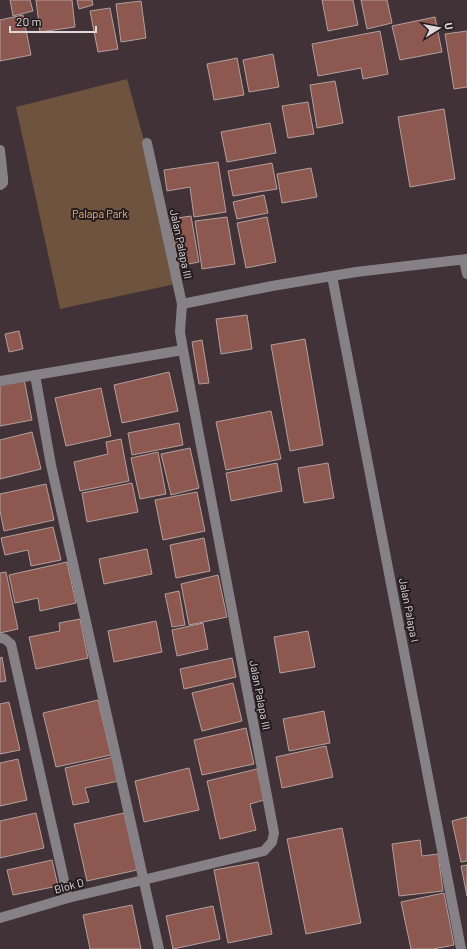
<svg xmlns="http://www.w3.org/2000/svg" width="467" height="949" font-family="Barlow,sans-serif">
  <rect width="100%" height="100%" fill="#403236"/>
  <polygon fill="#6e533e" points="127,79 145,144 175,284 60,309 16,107"/>
  <g fill="#8d5850" stroke="#b2a09e">
    <polygon points="10,0 30,0 33,11 13,16"/>
    <polygon points="36,0 72,0 75,27 40,32"/>
    <polygon points="77,0 92,0 93,5 79,9"/>
    <polygon points="322,0 353,0 358,25 328,31"/>
    <polygon points="361,0 387,0 392,23 367,29"/>
    <polygon points="141,1 146,38 121,42 116,4"/>
    <polygon points="110,8 118,49 98,52 90,11"/>
    <polygon points="23,15 31,55 0,61 0,20"/>
    <polygon points="435,17 442,52 400,60 392,26"/>
    <polygon points="380,31 388,74 363,79 361,68 318,76 312,44"/>
    <polygon points="467,31 467,87 454,89 445,34"/>
    <polygon points="273,54 279,87 249,92 243,60"/>
    <polygon points="237,58 244,95 214,100 207,64"/>
    <polygon points="335,81 343,123 317,128 310,85"/>
    <polygon points="308,102 314,134 288,138 282,106"/>
    <polygon points="444,109 455,179 410,187 398,117"/>
    <polygon points="270,123 276,153 227,162 221,132"/>
    <polygon points="218,162 226,212 194,217 190,187 167,191 164,170"/>
    <polygon points="272,163 277,189 233,196 228,171"/>
    <polygon points="311,168 317,197 282,203 277,174"/>
    <polygon points="264,195 268,213 237,219 233,202"/>
    <polygon points="191,216 199,262 178,266 170,219"/>
    <polygon points="227,217 235,264 202,269 195,221"/>
    <polygon points="267,217 276,262 246,268 237,223"/>
    <polygon points="247,315 252,349 221,354 216,319"/>
    <polygon points="19,331 23,349 9,352 5,334"/>
    <polygon points="305,339 323,445 290,451 271,345"/>
    <polygon points="202,340 209,383 199,384 192,342"/>
    <polygon points="169,372 178,411 122,423 114,385"/>
    <polygon points="24,379 32,420 0,426 0,384"/>
    <polygon points="101,388 111,436 66,446 55,398"/>
    <polygon points="271,411 281,459 226,470 216,422"/>
    <polygon points="179,423 183,445 132,455 128,433"/>
    <polygon points="32,432 41,469 0,479 0,440"/>
    <polygon points="121,439 129,481 80,491 74,462 108,454 106,442"/>
    <polygon points="190,448 199,488 171,495 161,454"/>
    <polygon points="158,452 166,494 140,499 131,458"/>
    <polygon points="277,463 282,491 231,501 226,473"/>
    <polygon points="328,463 334,498 304,503 298,468"/>
    <polygon points="132,483 138,512 87,522 82,493"/>
    <polygon points="46,484 54,520 4,531 0,511 0,494"/>
    <polygon points="197,492 205,531 163,540 155,500"/>
    <polygon points="53,527 61,560 31,566 28,550 5,555 1,538"/>
    <polygon points="204,538 210,571 176,578 170,545"/>
    <polygon points="147,549 152,574 104,584 99,559"/>
    <polygon points="67,562 76,603 40,611 38,598 15,603 9,575"/>
    <polygon points="6,572 18,629 0,633 0,573"/>
    <polygon points="218,575 227,617 189,625 181,584"/>
    <polygon points="179,591 185,625 172,627 165,594"/>
    <polygon points="80,619 88,658 36,669 29,637 60,631 59,623"/>
    <polygon points="156,621 162,652 114,662 108,631"/>
    <polygon points="203,623 208,649 177,656 172,630"/>
    <polygon points="308,631 315,667 280,673 274,637"/>
    <polygon points="2,657 6,681 0,682 0,658"/>
    <polygon points="232,658 236,677 184,689 180,669"/>
    <polygon points="233,683 242,721 202,731 192,693"/>
    <polygon points="98,700 111,755 56,767 43,713"/>
    <polygon points="9,702 20,750 0,754 0,704"/>
    <polygon points="324,711 330,743 289,751 283,719"/>
    <polygon points="246,728 254,764 202,775 194,740"/>
    <polygon points="326,746 333,777 282,788 276,757"/>
    <polygon points="113,757 119,781 85,788 89,802 73,805 65,768"/>
    <polygon points="18,759 27,800 0,806 0,763"/>
    <polygon points="189,768 199,810 144,822 135,781"/>
    <polygon points="257,769 264,800 250,804 256,830 220,839 207,781"/>
    <polygon points="36,813 44,848 0,858 0,821"/>
    <polygon points="124,813 137,870 87,881 74,824"/>
    <polygon points="467,817 467,861 461,862 452,821"/>
    <polygon points="342,828 361,923 306,934 287,839"/>
    <polygon points="420,840 422,856 438,854 443,891 399,896 392,844"/>
    <polygon points="52,860 58,886 13,895 7,870"/>
    <polygon points="258,862 272,934 228,943 214,870"/>
    <polygon points="467,865 467,896 461,866"/>
    <polygon points="444,893 454,945 433,949 411,949 401,902"/>
    <polygon points="132,905 141,949 90,949 83,915"/>
    <polygon points="213,906 220,939 173,949 166,916"/>
  </g>
  <g fill="none" stroke-linecap="round" stroke-linejoin="round">
    <g stroke="#868186" stroke-width="10">
      <polyline points="0,150 3,178 3,183 0,185"/>
      <polyline points="464,260 467,274"/>
      <polyline points="332,276 461,949"/>
      <polyline points="182,304 272,286 356,272 467,259"/>
      <polyline points="35,375 51,465 159,949"/>
      <polyline points="0,381 183,350"/>
      <polyline points="0,638 5,639 11,644 68,898"/>
      <polyline points="0,918 68,898 264,851 272,842 274,833 183,350 180,332 182,304 147,143"/>
    </g>
  </g>
  <g text-anchor="middle" stroke-width="4" stroke-linejoin="round" paint-order="stroke">
    <g font-size="11" fill="#f4b37f" stroke="#221c1e">
      <text x="100" y="218">Palapa Park</text>
    </g>
    <g font-size="11" fill="#e0d7d9" stroke="#221c1e">
      <text transform="translate(181 244) rotate(78)" y="4">Jalan Palapa III</text>
      <text transform="translate(409 610) rotate(79)" y="4">Jalan Palapa I</text>
      <text transform="translate(260 695) rotate(79)" y="4">Jalan Palapa III</text>
      <text transform="translate(69 886) rotate(-15)" y="4">Blok D</text>
    </g>
  </g>
  <g transform="translate(439 28) rotate(79)" stroke="#221c1e" stroke-width="3" paint-order="stroke">
  <path d="M0-3L7 15L0 10L-7 15Z" fill="#e0d7d9"/>
  <text y="-6" font-size="11" font-weight="bold" text-anchor="middle" fill="#e0d7d9">U</text>
  </g>
  <path d="M10 26v6h86v-6" fill="none" stroke="#e0d7d9" stroke-width="2"/>
  <text x="16" y="26" font-size="12" fill="#e0d7d9" stroke="#221c1e" stroke-width="3" paint-order="stroke">20 m</text>
</svg>
